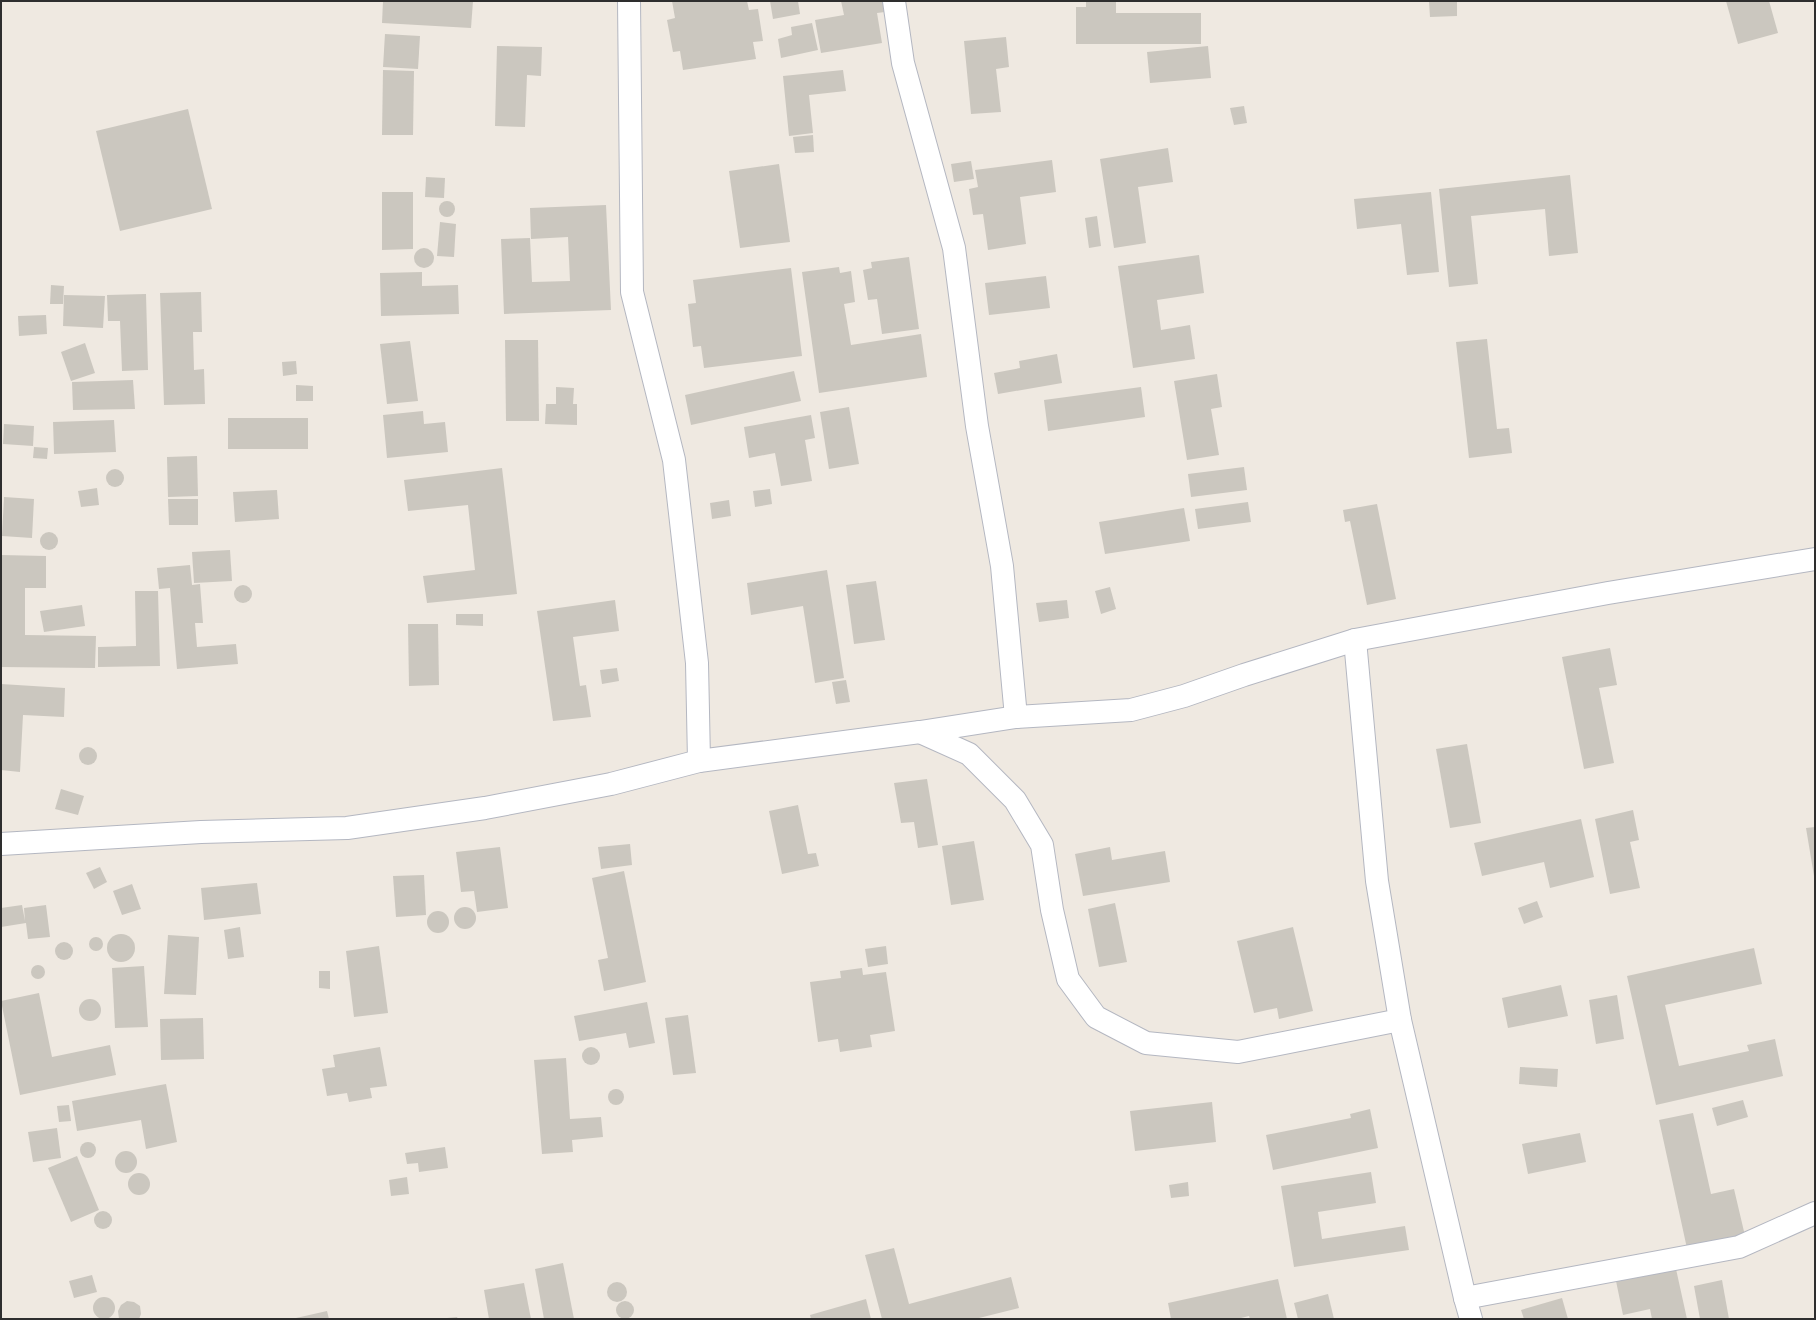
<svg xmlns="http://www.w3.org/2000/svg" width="1816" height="1320" font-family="'Asap Condensed',sans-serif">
  <rect width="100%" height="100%" fill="#efe9e1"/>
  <g fill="#cbc7bf">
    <polygon points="383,1 473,1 471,28 382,23"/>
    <polygon points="672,1 747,1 749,10 758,9 763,41 753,42 756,59 683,70 680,51 673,52 667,20 675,18"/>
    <polygon points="770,1 798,1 800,14 773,19"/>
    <polygon points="841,1 883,1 885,12 877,13 882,43 821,53 815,20 844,15"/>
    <polygon points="1086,1 1116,1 1116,13 1201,13 1201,44 1076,44 1076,7 1086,7"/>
    <polygon points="1429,1 1457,1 1457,16 1430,17"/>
    <polygon points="1726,1 1769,1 1778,33 1738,44"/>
    <polygon points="812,23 818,50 781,58 778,39 792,35 791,27"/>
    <polygon points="385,34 420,36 418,69 383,67"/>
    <polygon points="1006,37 1009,67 996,69 1001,112 971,114 964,41"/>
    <polygon points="497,46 542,47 541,76 527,75 525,127 495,126"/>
    <polygon points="1208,46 1211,78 1150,83 1147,52"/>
    <polygon points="383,70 414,71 413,135 382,135"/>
    <polygon points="843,70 846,91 809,95 813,133 789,136 783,76"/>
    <polygon points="1244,106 1247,123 1234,125 1230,108"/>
    <polygon points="188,109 212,209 120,231 96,131"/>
    <polygon points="813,135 814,152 795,153 793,137"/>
    <polygon points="1168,148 1173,182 1138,187 1146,243 1114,248 1100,159"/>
    <polygon points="1052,160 1056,192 1020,197 1026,244 988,250 983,214 973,215 969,189 978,187 975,170"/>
    <polygon points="971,161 974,179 954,182 951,164"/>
    <polygon points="779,164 790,242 740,248 729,171"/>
    <polygon points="1570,175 1578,253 1549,256 1545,209 1471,216 1478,284 1449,287 1439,189"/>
    <polygon points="426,177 445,178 444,198 425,197"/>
    <polygon points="382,192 413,192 413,249 382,250"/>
    <polygon points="1431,192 1439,272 1407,275 1401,224 1357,229 1354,199"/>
    <circle cx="447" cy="209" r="8"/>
    <polygon points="606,205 611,310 504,314 501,239 530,238 532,282 570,281 568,237 531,239 530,208"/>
    <polygon points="1097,216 1101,246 1089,248 1085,218"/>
    <polygon points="440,222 456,224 454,257 437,256"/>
    <circle cx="424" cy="258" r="10"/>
    <polygon points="1199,255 1204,293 1157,300 1161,330 1190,325 1195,359 1133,368 1118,266"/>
    <polygon points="909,257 919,329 882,334 877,299 868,300 863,270 872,268 871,262"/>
    <polygon points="839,267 840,273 851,271 855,302 844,304 851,345 921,334 927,377 819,393 802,272"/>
    <polygon points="791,268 802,356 704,368 701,346 693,347 688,304 696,303 693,280"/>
    <polygon points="422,272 422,286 458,285 459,314 381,316 380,273"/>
    <polygon points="1046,276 1050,308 989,315 985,283"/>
    <polygon points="51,285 64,286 63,304 50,304"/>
    <polygon points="201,292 202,332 193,332 194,370 204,369 205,404 164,405 160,293"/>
    <polygon points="146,294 148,370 122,371 120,321 108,321 107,295"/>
    <polygon points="64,295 105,296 103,328 63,326"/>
    <polygon points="46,315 47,334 19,336 18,316"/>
    <polygon points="1487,339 1497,429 1509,428 1512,453 1469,458 1456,342"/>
    <polygon points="505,340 538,340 539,421 506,421"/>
    <polygon points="410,341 418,401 387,404 380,344"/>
    <polygon points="85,343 95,373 71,381 61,352"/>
    <polygon points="1057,354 1062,383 998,394 994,373 1020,368 1019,361"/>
    <polygon points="296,361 297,374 283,376 282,362"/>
    <polygon points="794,371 801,401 691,425 685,395"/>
    <polygon points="1217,374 1222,407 1211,409 1219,455 1187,460 1174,381"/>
    <polygon points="133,380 135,409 73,410 72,382"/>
    <polygon points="296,385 313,386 313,401 296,401"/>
    <polygon points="556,387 574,388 573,404 577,404 577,425 545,424 546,404 556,404"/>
    <polygon points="1141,387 1145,417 1048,431 1044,400"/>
    <polygon points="849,407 859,464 829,469 820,412"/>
    <polygon points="423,411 424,424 445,422 448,452 387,458 383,415"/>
    <polygon points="811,415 815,438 805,440 812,481 781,486 775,453 749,458 744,427"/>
    <rect x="228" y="418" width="80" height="31"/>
    <polygon points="114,420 116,452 54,454 53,422"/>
    <polygon points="4,424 34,426 33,446 3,444"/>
    <polygon points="34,447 48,448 47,459 33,458"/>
    <polygon points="197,456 198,496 168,497 167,457"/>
    <polygon points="1244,467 1247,490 1191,497 1188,474"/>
    <polygon points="502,468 517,594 427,603 423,576 475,570 468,505 408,511 404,480"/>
    <circle cx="115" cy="478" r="9"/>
    <polygon points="97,488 99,505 81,507 78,491"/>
    <polygon points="770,489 772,504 755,507 753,491"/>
    <polygon points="277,490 279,519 235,522 233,492"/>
    <polygon points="4,497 34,499 32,538 2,536"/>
    <polygon points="168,499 198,499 198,525 169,525"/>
    <polygon points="729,500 731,516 712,519 710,503"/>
    <polygon points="1248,502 1251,522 1198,529 1195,509"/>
    <polygon points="1377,504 1396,599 1367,605 1350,521 1345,522 1343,510"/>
    <polygon points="1184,508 1190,541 1105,554 1099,522"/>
    <circle cx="49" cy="541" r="9"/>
    <polygon points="230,550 232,581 194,583 192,552"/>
    <polygon points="1,555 46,556 46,588 25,588 25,635 96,636 95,668 1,667"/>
    <polygon points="190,565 192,585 200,584 203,623 195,623 197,647 236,644 238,664 177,669 170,588 159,589 157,568"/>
    <polygon points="827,570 844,678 815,683 803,606 751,615 747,583"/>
    <polygon points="876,581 885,640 854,644 846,585"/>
    <circle cx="243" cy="594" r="9"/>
    <polygon points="1110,587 1116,609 1101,614 1095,591"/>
    <polygon points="135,591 158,591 160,666 98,667 98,647 136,646"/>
    <polygon points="615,600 619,631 573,637 580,686 586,685 591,717 553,721 537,611"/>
    <polygon points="1067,600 1069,618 1039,622 1036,603"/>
    <polygon points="82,605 85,626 44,632 40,611"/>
    <polygon points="456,614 483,614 483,626 456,625"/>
    <polygon points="408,624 438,624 439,685 409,686"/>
    <polygon points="1610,648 1617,685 1599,688 1614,763 1584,769 1562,657"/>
    <polygon points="617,668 619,681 602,684 600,670"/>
    <polygon points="846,680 850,702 836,704 832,682"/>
    <polygon points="1,684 65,688 64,717 23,715 20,772 1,770"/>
    <polygon points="1467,744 1481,823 1450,828 1436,749"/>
    <circle cx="88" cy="756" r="9"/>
    <polygon points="927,779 938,845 918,848 914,822 901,823 894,783"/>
    <polygon points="61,789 84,796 78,815 55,809"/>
    <polygon points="798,805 808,854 816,853 819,866 782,874 769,811"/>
    <polygon points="1633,810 1639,840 1630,842 1640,888 1610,894 1595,819"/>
    <polygon points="1581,819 1594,877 1550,888 1544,862 1482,876 1474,843"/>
    <polygon points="1815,827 1815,876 1814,876 1806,828"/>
    <polygon points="974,841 984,900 951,905 942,846"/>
    <polygon points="630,844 632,865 601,869 598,847"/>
    <polygon points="500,847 508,908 477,912 474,891 461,892 456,852"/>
    <polygon points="1110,847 1112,860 1165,851 1170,882 1083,896 1075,854"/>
    <polygon points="100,867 107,882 94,889 86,873"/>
    <polygon points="624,871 646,982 604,991 598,960 608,958 592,878"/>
    <polygon points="424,875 426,915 396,917 393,876"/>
    <polygon points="257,883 261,914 204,920 201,888"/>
    <polygon points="132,884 141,909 122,915 113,891"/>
    <polygon points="1537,901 1543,917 1524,924 1518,908"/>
    <polygon points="1115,903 1127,962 1099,967 1088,909"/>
    <polygon points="22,905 25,921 24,908 46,905 50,937 28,939 26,923 1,927 1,908"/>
    <circle cx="465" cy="918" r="11"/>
    <circle cx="438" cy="922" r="11"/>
    <polygon points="240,927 244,957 228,959 224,930"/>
    <polygon points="1293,927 1313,1011 1279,1019 1277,1008 1254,1013 1237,941"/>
    <circle cx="121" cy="948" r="14"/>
    <polygon points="168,935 199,937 196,995 164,994"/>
    <circle cx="96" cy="944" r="7"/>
    <circle cx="64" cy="951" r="9"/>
    <polygon points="379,946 388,1013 354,1017 346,951"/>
    <polygon points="886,946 888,964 868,967 865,949"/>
    <polygon points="1754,948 1762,984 1665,1005 1679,1066 1749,1051 1747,1045 1775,1039 1783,1076 1656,1105 1627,976"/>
    <circle cx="38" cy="972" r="7"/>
    <polygon points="144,966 148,1027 115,1028 112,968"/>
    <polygon points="862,968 863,975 886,972 895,1031 870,1035 872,1047 840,1052 838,1039 818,1042 810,982 841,978 840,971"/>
    <polygon points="319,971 330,971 330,989 319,988"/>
    <polygon points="1561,985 1568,1016 1508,1028 1502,998"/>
    <polygon points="39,993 52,1057 110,1045 116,1075 20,1095 1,1001"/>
    <polygon points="1617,995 1624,1039 1596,1044 1589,1000"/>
    <circle cx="90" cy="1010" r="11"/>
    <polygon points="647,1002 655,1043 629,1048 626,1033 579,1041 574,1016"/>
    <polygon points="688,1015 696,1073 673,1075 665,1018"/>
    <polygon points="203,1018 204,1059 161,1060 160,1019"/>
    <circle cx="591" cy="1056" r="9"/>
    <polygon points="380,1047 387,1086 370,1088 372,1098 349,1102 347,1093 327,1096 322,1069 335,1067 333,1055"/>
    <polygon points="566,1058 570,1119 601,1117 603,1137 572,1140 573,1152 542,1154 534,1060"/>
    <polygon points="1520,1067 1558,1069 1557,1087 1519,1084"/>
    <polygon points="166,1084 177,1142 146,1149 141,1120 77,1131 72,1101"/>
    <circle cx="616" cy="1097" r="8"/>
    <polygon points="1743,1100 1748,1117 1717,1126 1712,1108"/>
    <polygon points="1212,1102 1216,1142 1135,1151 1130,1111"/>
    <polygon points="69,1105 71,1121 59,1122 57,1106"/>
    <polygon points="1370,1109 1378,1148 1273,1170 1266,1135 1351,1118 1350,1114"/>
    <polygon points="1693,1113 1711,1194 1734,1189 1746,1240 1688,1253 1659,1120"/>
    <polygon points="57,1128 61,1158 33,1162 28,1132"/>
    <polygon points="1580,1133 1586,1162 1528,1174 1522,1144"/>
    <circle cx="88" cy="1150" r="8"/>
    <polygon points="445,1147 448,1168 419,1172 418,1163 407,1164 405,1153"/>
    <circle cx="126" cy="1162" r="11"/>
    <polygon points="77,1156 99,1210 71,1222 48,1168"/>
    <polygon points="1371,1172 1376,1203 1318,1212 1322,1239 1405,1226 1409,1250 1294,1267 1281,1186"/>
    <circle cx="139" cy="1184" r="11"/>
    <polygon points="407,1177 409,1194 391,1196 389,1180"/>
    <polygon points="1188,1182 1189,1196 1171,1198 1169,1185"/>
    <circle cx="103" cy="1220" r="9"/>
    <polygon points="894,1248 909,1304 1011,1277 1019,1308 975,1319 882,1319 865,1255"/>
    <polygon points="563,1263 574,1319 544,1319 535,1269"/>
    <polygon points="1676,1269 1687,1319 1652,1319 1650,1309 1623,1315 1616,1281"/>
    <polygon points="92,1275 97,1292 74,1298 69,1281"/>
    <polygon points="1278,1279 1287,1319 1250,1319 1249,1316 1237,1319 1171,1319 1168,1303"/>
    <polygon points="1722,1280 1729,1319 1700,1319 1694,1286"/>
    <circle cx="617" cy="1292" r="10"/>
    <polygon points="524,1283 531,1319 489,1319 484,1290"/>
    <polygon points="1328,1294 1334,1319 1298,1319 1294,1303"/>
    <circle cx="104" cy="1308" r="11"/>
    <polygon points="1562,1298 1568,1319 1524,1319 1521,1310"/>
    <polygon points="866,1299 871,1319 811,1319 810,1315"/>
    <polygon points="127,1301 134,1302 140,1306 141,1314 139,1319 119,1319 118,1311 121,1305"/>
    <circle cx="625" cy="1310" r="9"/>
    <polygon points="327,1311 329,1319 296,1319 296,1318"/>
    <polygon points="457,1317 458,1319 447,1319 447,1318"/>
  </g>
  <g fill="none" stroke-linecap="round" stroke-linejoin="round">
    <defs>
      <g id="street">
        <polyline points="629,1 632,292 674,460 697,663 699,761"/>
        <polyline points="894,1 903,63 954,248 977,426 1002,566 1016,717"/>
        <polyline points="1355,640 1377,881 1400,1020 1465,1298 1471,1319"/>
        <polyline points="920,732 969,754 1015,800 1042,845 1052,910 1068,979 1096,1017 1146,1043 1238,1052 1400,1020"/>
        <polyline points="1,844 201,832 347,828 485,808 611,784 699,761 920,732 1016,717 1131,710 1184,696 1244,675 1355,640 1608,593 1815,559"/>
        <polyline points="1465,1298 1739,1247 1815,1213"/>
      </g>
    </defs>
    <use href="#street" stroke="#b4b7c1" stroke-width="24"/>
    <use href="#street" stroke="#fff" stroke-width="22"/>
  </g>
  <rect width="1816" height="1320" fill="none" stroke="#2e2e2e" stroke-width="4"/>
</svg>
